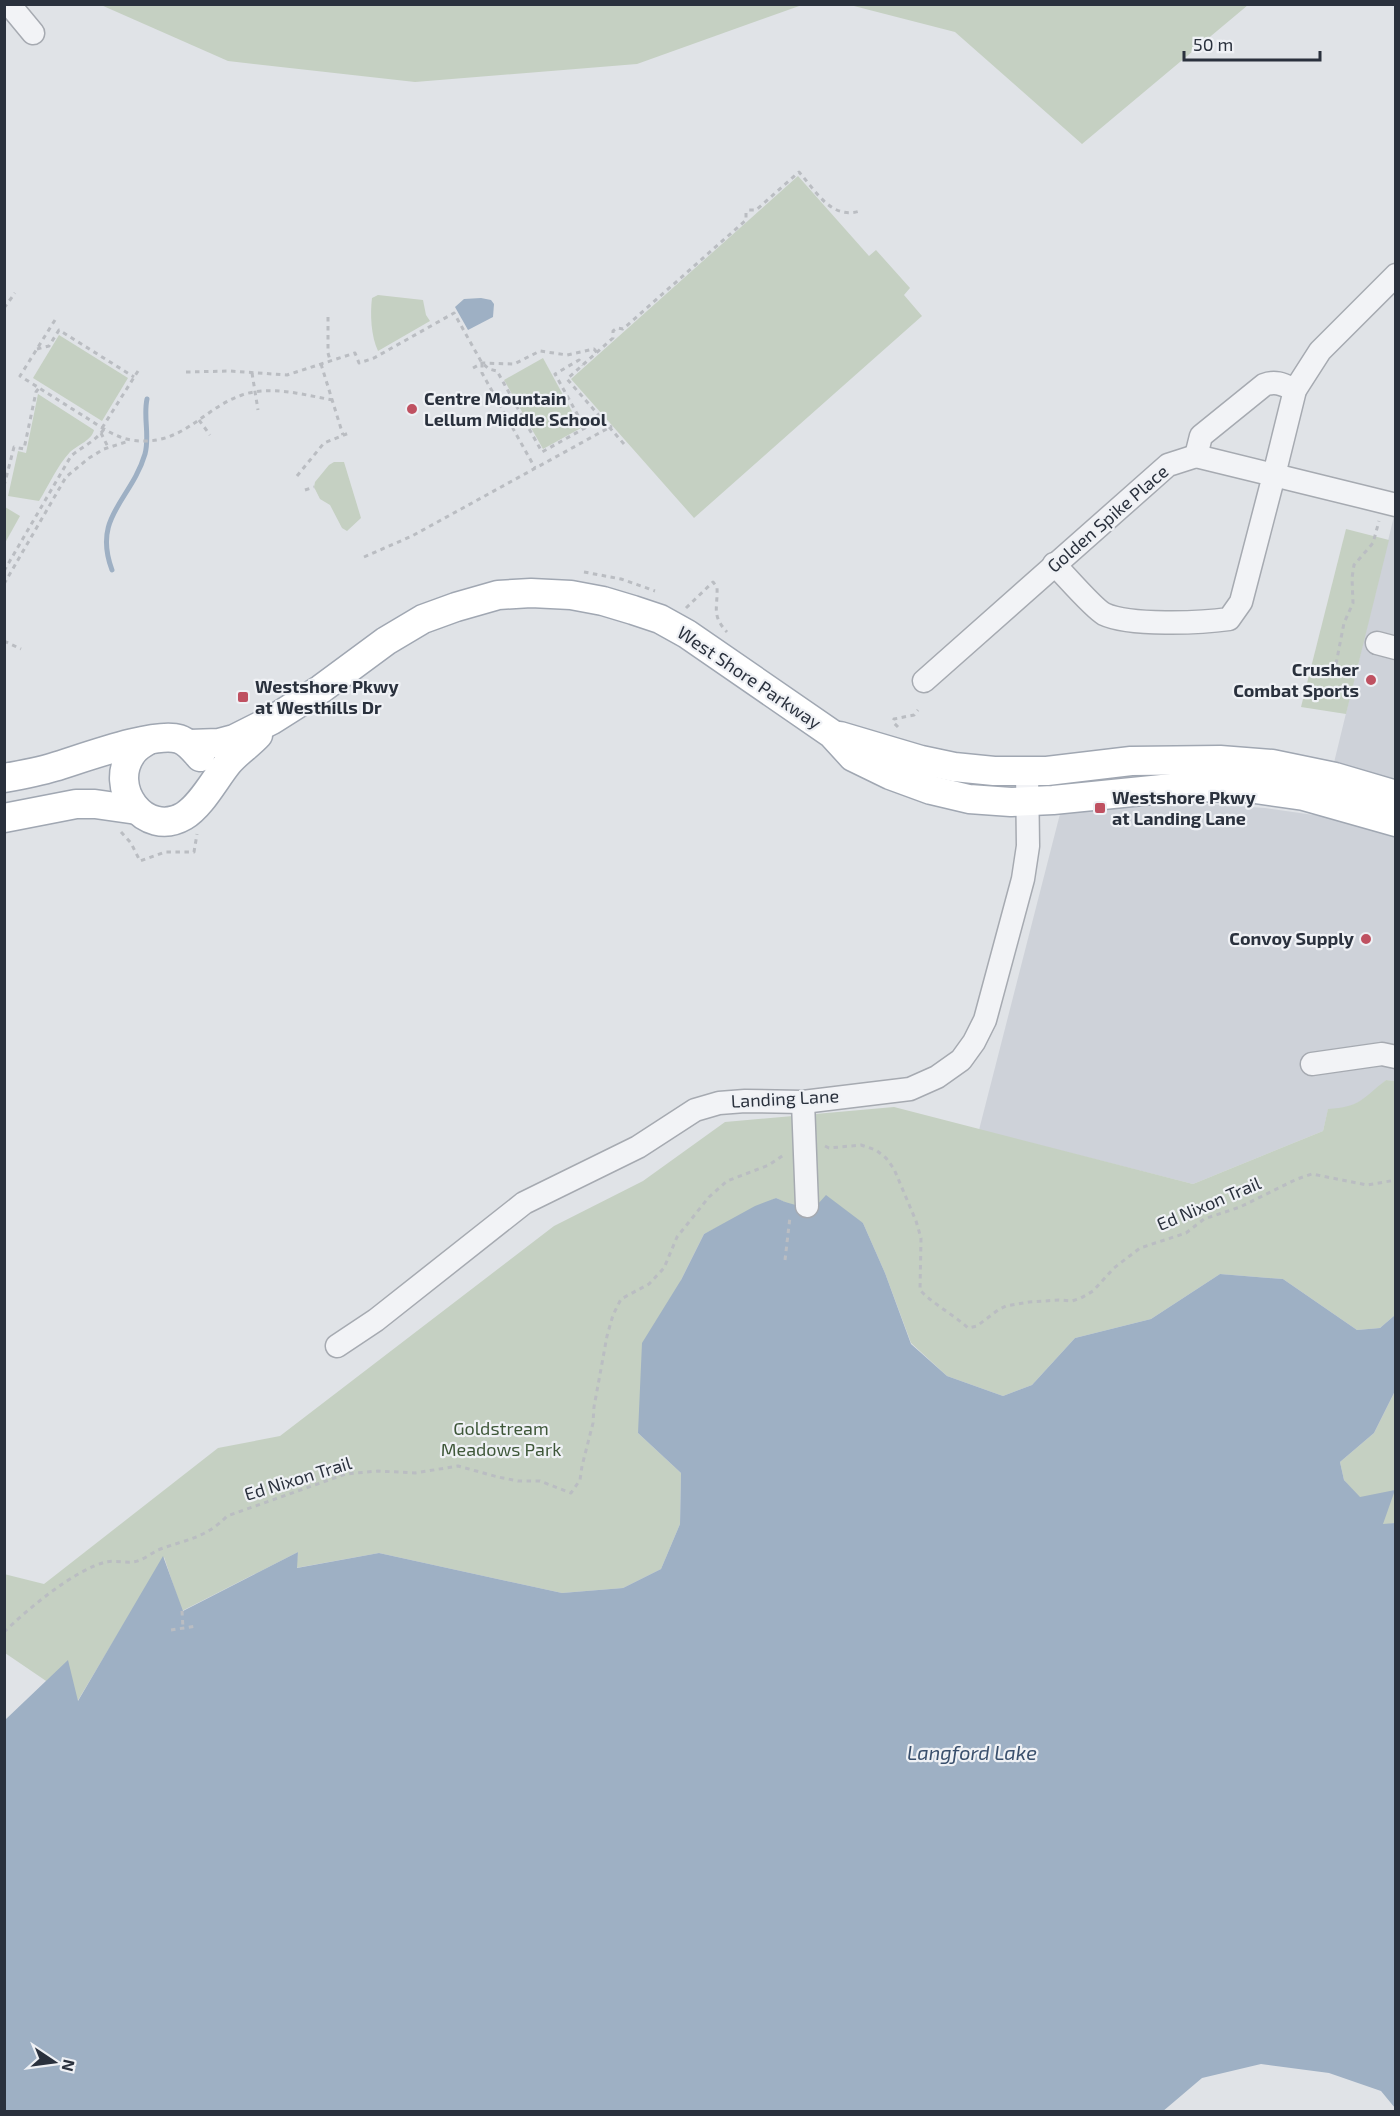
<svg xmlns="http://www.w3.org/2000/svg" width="1400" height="2116" font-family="'Exo 2',sans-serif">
  <rect width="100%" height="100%" fill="#e0e3e7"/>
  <polygon fill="#ced2d9" points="1395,512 1395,1081 1386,1080 1366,1099 1346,1108 1328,1110 1323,1131 1193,1184 979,1130 1061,810 1193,803 1265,808 1321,816"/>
  <g fill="#c5d0c2">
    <polygon points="101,5 802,4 802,5 637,64 415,82 228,61"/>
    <polygon points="850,5 1248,5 1082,144 955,32"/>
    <polygon points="798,176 869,256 876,250 910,288 904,295 922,316 694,518 571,379"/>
    <path d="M 378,295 L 423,300 L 426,315 L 430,321 L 378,351 C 371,336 370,314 372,298 Z"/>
    <polygon points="59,335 128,378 102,421 33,378"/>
    <polygon points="543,358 581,428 543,449 504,380"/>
    <path d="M 38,394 L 94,430 C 92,440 78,445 70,452 C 57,466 49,485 39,501 L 8,496 L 18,451 L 26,453 Z"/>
    <polygon points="334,462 344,462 361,518 347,531 342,528 330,505 320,499 314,487 315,482 329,465"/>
    <polygon points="5,507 20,516 5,543"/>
    <polygon points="1346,529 1389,540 1346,714 1301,707"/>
    <path d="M 1386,1080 L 1395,1081 L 1395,1315 L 1380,1328 L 1357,1330 L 1283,1279 L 1220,1274 L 1151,1319 L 1075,1338 L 1032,1385 L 1003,1396 L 947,1376 L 911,1343 L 885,1273 L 863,1223 L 817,1205 L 793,1206 L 776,1198 L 704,1234 L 681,1280 L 638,1433 L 681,1473 L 680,1524 L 661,1569 L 623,1588 L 562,1593 L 379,1553 L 296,1568 L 298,1552 L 182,1611 L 164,1557 L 77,1702 L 5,1653 L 4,1574 L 44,1584 L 218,1448 L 280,1436 L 554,1226 L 643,1181 L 725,1122 L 894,1107 L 1193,1184 L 1323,1131 L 1328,1109 C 1360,1107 1362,1099 1386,1080 Z"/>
    <polygon points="1395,1391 1395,1523 1383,1525 1344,1480 1340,1462 1374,1433"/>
  </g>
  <g fill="#9eb0c4">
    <polygon points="481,298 491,300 494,304 493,317 468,330 455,307 464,299"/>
    <path d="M 826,1195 L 863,1223 L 885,1273 L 911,1344 L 947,1376 L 1003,1396 L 1032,1385 L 1075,1338 L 1151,1319 L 1220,1274 L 1283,1279 L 1357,1330 L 1380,1328 L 1395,1315 L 1395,1391 L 1374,1433 L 1340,1462 L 1344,1480 L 1360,1497 L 1395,1490 L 1383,1524 L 1395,1523 L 1395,2108 L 1381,2091 L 1329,2073 L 1261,2064 L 1202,2078 L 1162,2112 L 5,2112 L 5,1720 L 68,1660 L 78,1701 L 163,1556 L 183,1611 L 298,1552 L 297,1568 L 379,1553 L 562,1593 L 623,1588 L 661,1569 L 680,1524 L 681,1473 L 638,1433 L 642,1343 L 681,1280 L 704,1234 L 755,1206 L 776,1198 C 791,1205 800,1207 817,1205 Z"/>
  </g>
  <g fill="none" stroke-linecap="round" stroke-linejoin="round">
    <path stroke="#9eb0c4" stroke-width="5" d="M 112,570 C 92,516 131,501 145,454 C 150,436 143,417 147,399"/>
    <defs>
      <g id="minor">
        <polyline points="9,4 33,33"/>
        <polyline points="1396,275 1320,351 1295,390 1274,475 1396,505"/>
        <path d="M 1196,456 L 1201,436 L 1264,385 C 1276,380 1284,385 1295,390"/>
        <path d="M 1054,564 C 1065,575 1093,608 1104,614 C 1129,626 1201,623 1229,619 L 1241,602 L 1274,475 L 1196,456"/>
        <polyline points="1377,643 1396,648"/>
        <polyline points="924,681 1168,465 1196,456"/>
        <polyline points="1312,1064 1382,1054 1396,1057"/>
        <polyline points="803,1102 807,1206"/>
        <polyline points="337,1346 376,1320 524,1203 638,1147 695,1110 719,1103 745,1101 803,1102 910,1089 937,1077 961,1060 974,1042 985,1020 1023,879 1028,846 1027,771"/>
      </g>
      <g id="major">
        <polyline points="840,736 921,760 954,767 994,771 1047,771 1131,761 1220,760 1272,764 1335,777 1396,795"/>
        <path d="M 147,741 C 142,744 136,748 133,752 C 106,787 145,839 184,816 C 201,806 215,779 228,763 C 237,752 249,745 258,735"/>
        <polyline points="189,744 219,743 234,739 272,720 321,689 386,641 423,619 456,607 498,595 531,593 571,595 603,601 633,610 660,619 687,634 832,734 853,757 890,775 931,790 969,799 1011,802 1053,800 1182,787 1248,788 1304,796 1396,822"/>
        <path d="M 4,778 C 21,775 38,772 54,767 C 81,759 155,731 179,739 C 188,742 194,750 200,757"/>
        <polyline points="4,818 76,804 95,804 137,810"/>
      </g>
    </defs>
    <use href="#minor" stroke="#a6aab1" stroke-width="25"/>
    <use href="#major" stroke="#a0a7b2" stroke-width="31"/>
    <g stroke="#babdc2" stroke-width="3" stroke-dasharray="4.5 4.5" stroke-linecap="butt">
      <polyline points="4,308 15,293"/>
      <polyline points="328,317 328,353 330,360"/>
      <path d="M 55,320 L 20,376 C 41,389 61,402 82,415 C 97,424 113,437 131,440 C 182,448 201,409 242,395 C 271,385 304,395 333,400"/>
      <polyline points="37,349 49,346 59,330 134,377"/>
      <polyline points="482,363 482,373 535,468"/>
      <polyline points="321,364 343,435"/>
      <polyline points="473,368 482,363 514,364 540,351 567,355 594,349 598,354"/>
      <polyline points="186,372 230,371 287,375 355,353 359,363 374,358 454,313 482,363 489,369 497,371 542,452 585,428 555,374 579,360 583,365"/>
      <polyline points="252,373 258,410"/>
      <polyline points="199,420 210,435"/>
      <polyline points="102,428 138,371"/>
      <polyline points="101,433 108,447"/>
      <path d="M 624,444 L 567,379 L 613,338 L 613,331 L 617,328 L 623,329 L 746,220 L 746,213 L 749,210 L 756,210 L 799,172 C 816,191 831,220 860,211"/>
      <polyline points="297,476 324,443 349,433"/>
      <polyline points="4,486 14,447 24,449 36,392 39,388"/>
      <polyline points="305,490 314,487"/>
      <polyline points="364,557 412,536 612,426"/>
      <path d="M 4,571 L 71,456 C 83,446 96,441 104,429"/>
      <polyline points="584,572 621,579 655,591"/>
      <polyline points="4,584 66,477 89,458 104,449 129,441"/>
      <path d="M 686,608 L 713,582 L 717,587 C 718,608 711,615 727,632"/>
      <polyline points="4,641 21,649"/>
      <polyline points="1336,664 1344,623 1353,603 1352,578 1354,565 1373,543 1379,521"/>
      <polyline points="898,727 893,722 894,719 914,715 918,710"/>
      <polyline points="121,832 131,843 140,861 165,852 194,852 197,834"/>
      <path d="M 825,1146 L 829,1148 L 861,1145 L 876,1150 L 886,1158 L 894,1169 L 916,1221 L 921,1238 L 920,1290 C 934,1305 953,1314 968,1328 L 977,1326 L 998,1310 L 1006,1306 L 1029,1302 L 1059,1300 L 1072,1301 L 1081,1298 L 1093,1291 L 1114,1268 L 1140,1248 L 1186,1233 L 1204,1219 L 1240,1207 L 1297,1179 L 1312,1174 L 1367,1185 L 1396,1180"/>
      <polyline points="785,1260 790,1217"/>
      <polyline points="182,1611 183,1628"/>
      <polyline points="171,1630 197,1626"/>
      <path d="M 4,1632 C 28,1609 74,1570 106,1562 C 115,1560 125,1563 133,1562 C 142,1561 150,1554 158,1550 C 186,1539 205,1539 227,1516 L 346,1474 L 378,1471 L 415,1473 L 458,1466 L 498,1477 L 518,1481 L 540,1481 L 571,1493 L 580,1480 L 582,1466 L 593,1423 L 594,1407 L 607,1336 L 613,1315 L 621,1299 L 649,1284 L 664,1268 L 677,1237 L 709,1197 L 727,1181 L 769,1165 L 785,1154"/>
    </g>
    <use href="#minor" stroke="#f2f3f6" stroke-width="22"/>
    <use href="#major" stroke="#fff" stroke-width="28"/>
  </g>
  <g fill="#bf5161" stroke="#eff1f5" stroke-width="2">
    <circle cx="412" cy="409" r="6"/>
    <circle cx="1371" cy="680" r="6"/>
    <rect x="237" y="691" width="12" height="12" rx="3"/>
    <rect x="1094" y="802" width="12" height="12" rx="3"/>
    <circle cx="1366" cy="939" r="6"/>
  </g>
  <g text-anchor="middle" stroke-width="4.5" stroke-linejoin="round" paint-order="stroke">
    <g font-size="18" font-weight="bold" fill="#2a313d" stroke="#eff1f5" text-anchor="start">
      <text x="424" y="405">Centre Mountain<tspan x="424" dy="21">Lellum Middle School</tspan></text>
      <text x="1359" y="676" text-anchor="end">Crusher<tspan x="1359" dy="21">Combat Sports</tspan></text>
      <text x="255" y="693">Westshore Pkwy<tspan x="255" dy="21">at Westhills Dr</tspan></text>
      <text x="1112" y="804">Westshore Pkwy<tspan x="1112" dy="21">at Landing Lane</tspan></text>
      <text x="1354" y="945" text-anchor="end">Convoy Supply</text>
    </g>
    <g font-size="18" fill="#2a313d" stroke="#eff1f5">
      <text transform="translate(1108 519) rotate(-41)" y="6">Golden Spike Place</text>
      <text transform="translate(749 678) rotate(34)" y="6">West Shore Parkway</text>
      <text transform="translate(785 1099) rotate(-3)" y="6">Landing Lane</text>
      <text transform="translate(1209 1204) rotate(-23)" y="6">Ed Nixon Trail</text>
      <text transform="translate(298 1479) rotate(-17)" y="6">Ed Nixon Trail</text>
    </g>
    <g font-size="18" fill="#3e5739" stroke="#eff1f5">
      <text x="501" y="1435">Goldstream<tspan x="501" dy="21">Meadows Park</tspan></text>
    </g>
    <g font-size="20" font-style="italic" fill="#394f6c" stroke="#eff1f5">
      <text x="972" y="1760">Langford Lake</text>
    </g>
  </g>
  <rect width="1400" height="2116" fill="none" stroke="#2a313d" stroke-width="12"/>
  <g transform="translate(54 2062) rotate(103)" stroke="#eff1f5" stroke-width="4.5" paint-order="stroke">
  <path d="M0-4.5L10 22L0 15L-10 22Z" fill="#2a313d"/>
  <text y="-9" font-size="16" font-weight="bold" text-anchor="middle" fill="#2a313d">N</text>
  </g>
  <path d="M1184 51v9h136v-9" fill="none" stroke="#2a313d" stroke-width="3"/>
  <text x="1193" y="51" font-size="18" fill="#2a313d" stroke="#eff1f5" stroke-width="4.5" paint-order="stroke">50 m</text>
</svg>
